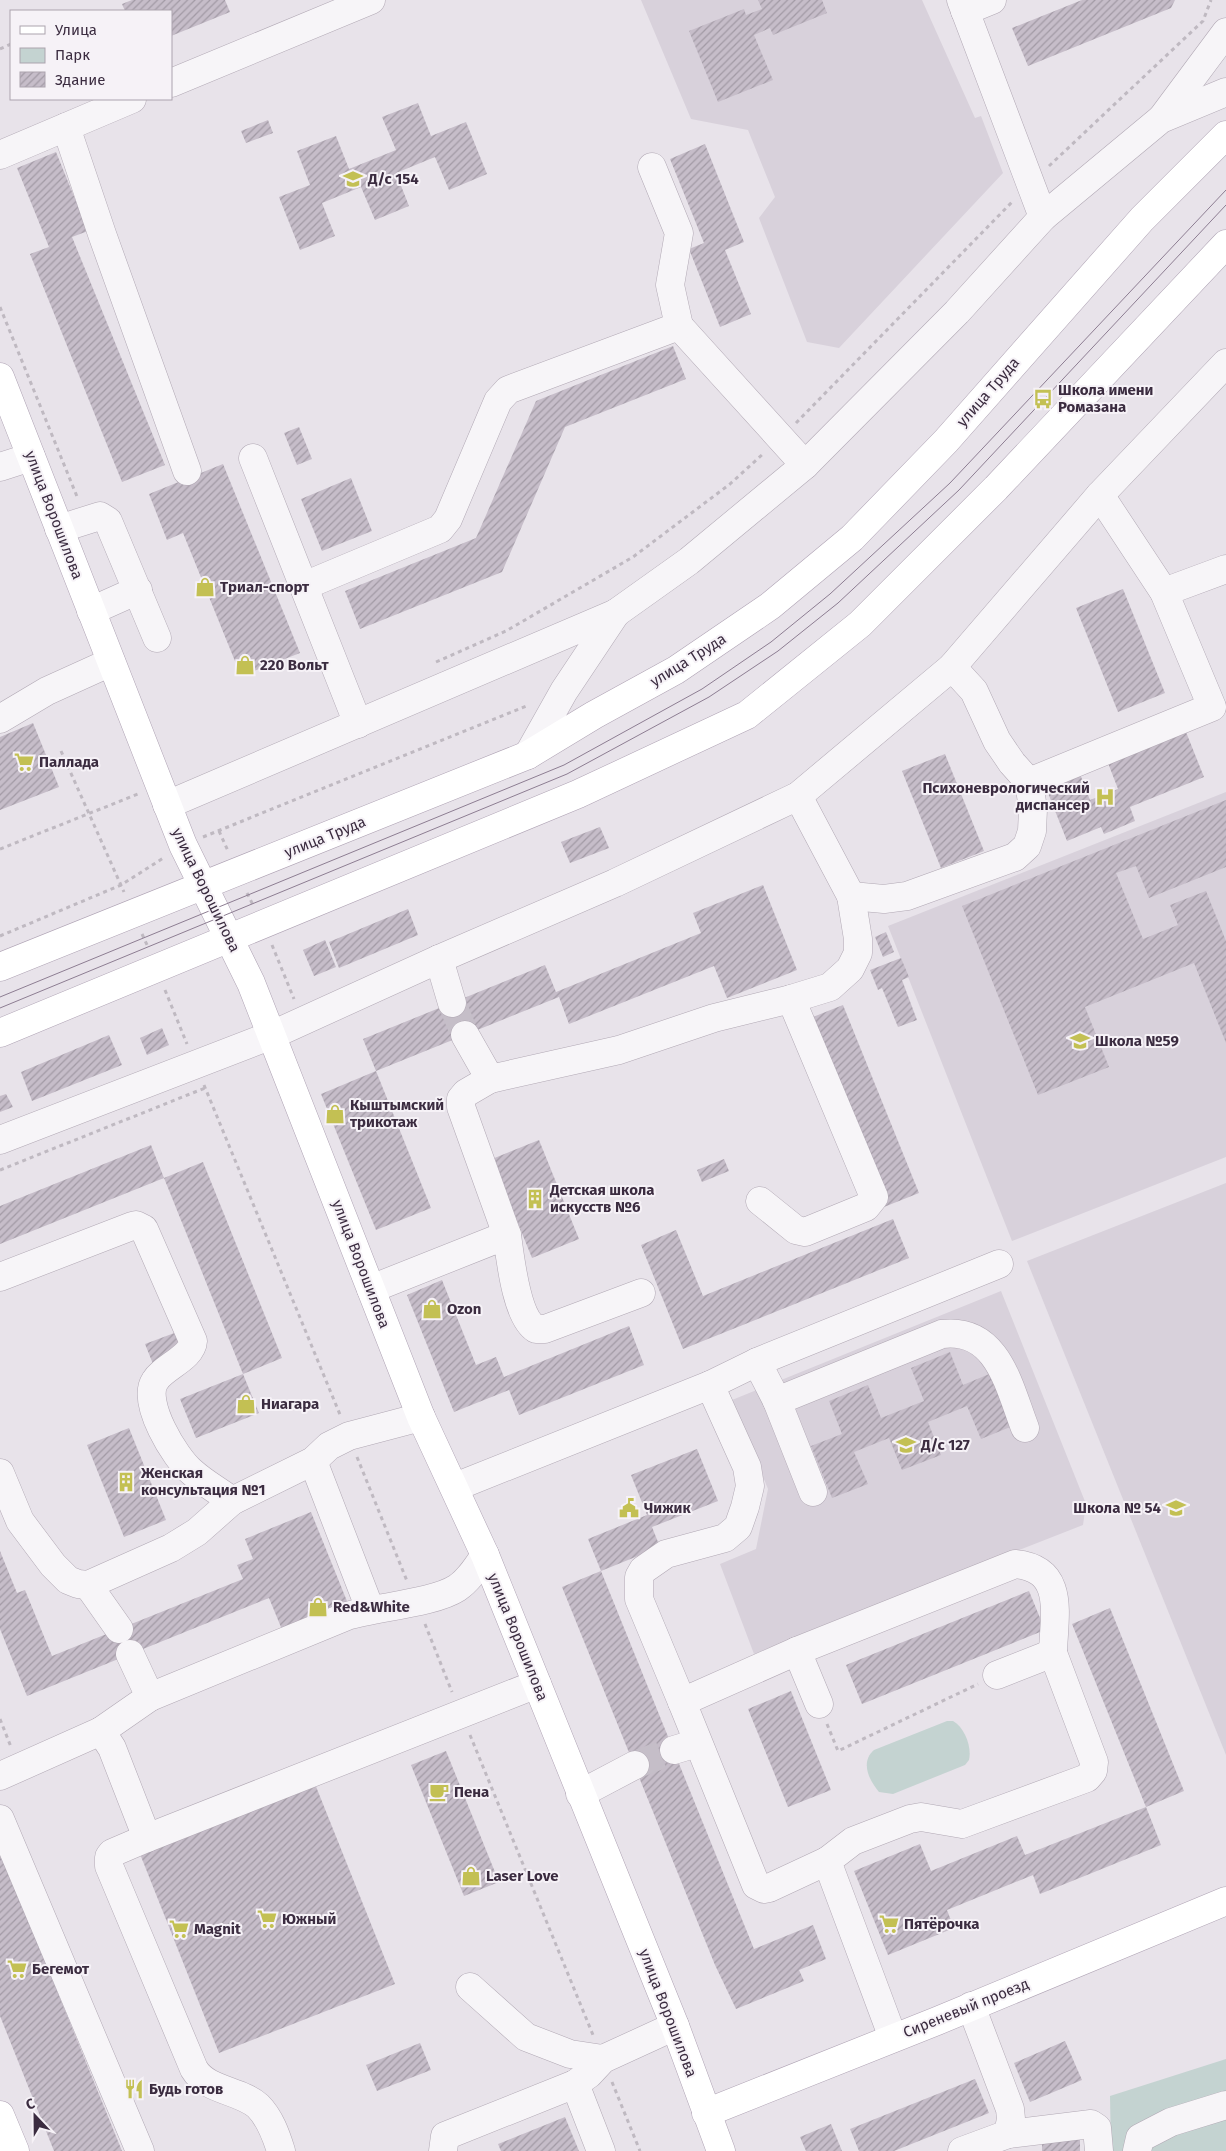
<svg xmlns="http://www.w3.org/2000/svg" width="1226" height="2151" font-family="'Fira Sans',sans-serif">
  <defs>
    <pattern id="building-hatch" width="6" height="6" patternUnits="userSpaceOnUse" patternTransform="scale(1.25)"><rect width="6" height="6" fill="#c6bdc9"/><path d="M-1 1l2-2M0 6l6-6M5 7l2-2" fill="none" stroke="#a29aa5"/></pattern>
  </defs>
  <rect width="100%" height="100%" fill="#e8e3ea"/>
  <g fill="#d8d1db">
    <polygon points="641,0 922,0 975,118 981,116 1003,173 839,348 807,342 759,218 775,197 748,130 691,119"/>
    <polygon points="1226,792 1226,1157 1012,1241 888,926"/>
    <polygon points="1226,1183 1226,1755 1027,1261"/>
    <polygon points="1001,1291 1086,1504 1083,1525 754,1654 720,1564 756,1549 768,1489 732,1400"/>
  </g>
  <g fill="#c4d3d1">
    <path d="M 947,1721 L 953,1721 C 965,1728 972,1747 969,1760 L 965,1765 L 893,1794 L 879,1792 C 869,1780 860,1762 874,1750 Z"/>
    <polygon points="1226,2059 1226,2151 1111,2151 1110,2096"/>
  </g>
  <g fill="url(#building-hatch)">
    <polygon points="132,0 225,0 230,12 171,36 171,11 125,11 122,4"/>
    <polygon points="758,0 822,0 827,13 773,35 770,28 754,35 773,80 718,102 689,31 744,9 746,15 762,9"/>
    <polygon points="1082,0 1175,0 1171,8 1028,66 1012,28"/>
    <polygon points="418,103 431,136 466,122 487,174 449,190 435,157 396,173 409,206 375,220 361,187 322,203 335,236 300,250 279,197 310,185 297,151 336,136 349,169 396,150 382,117"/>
    <polygon points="268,120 273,133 246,143 241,131"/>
    <polygon points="705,144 744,242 725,250 751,314 720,327 689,249 704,243 670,159"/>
    <polygon points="56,152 88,231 72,237 165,465 122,482 30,254 49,247 17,168"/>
    <polygon points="673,346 686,379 565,427 502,572 360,629 345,591 476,538 536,401"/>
    <polygon points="299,427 312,459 297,465 284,433"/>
    <polygon points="223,464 300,653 241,676 183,533 167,540 149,494"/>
    <polygon points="351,478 372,531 322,551 301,499"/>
    <polygon points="1123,589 1165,693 1118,712 1076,608"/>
    <polygon points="33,723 59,787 0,810 0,737"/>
    <polygon points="1186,732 1204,777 1130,807 1135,821 1104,834 1101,827 1067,841 1046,788 1080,774 1090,800 1118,789 1108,763"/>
    <polygon points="945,754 984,851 941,868 902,771"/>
    <polygon points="1226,800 1226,867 1149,898 1136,866 1116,873 1143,939 1178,925 1170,905 1206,891 1226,941 1226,1043 1194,963 1085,1007 1109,1067 1038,1095 962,906"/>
    <polygon points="600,827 609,848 570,863 561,842"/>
    <polygon points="763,885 797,970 727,998 714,966 569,1024 559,997 376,1071 363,1039 545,965 556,992 701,933 693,913"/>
    <polygon points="408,909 418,935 339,968 329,942"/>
    <polygon points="886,932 894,952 883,957 875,937"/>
    <polygon points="325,940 336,967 314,976 303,950"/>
    <polygon points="901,958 909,977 902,980 917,1020 898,1027 882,988 878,990 870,970"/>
    <polygon points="843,1005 919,1193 884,1207 808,1019"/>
    <polygon points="162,1028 169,1045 147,1055 140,1038"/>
    <polygon points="109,1035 122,1065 32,1101 21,1072"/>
    <polygon points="376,1071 431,1208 376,1230 321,1094"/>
    <polygon points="6,1094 13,1107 0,1112 0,1096"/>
    <polygon points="539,1140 579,1239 532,1258 492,1159"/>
    <polygon points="151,1145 164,1178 203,1162 282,1358 243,1374 259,1413 196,1438 180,1399 243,1374 164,1178 0,1244 0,1206"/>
    <polygon points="724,1159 729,1171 702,1182 697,1170"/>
    <polygon points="893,1219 909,1258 683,1349 641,1245 676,1230 703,1296"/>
    <polygon points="442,1280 476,1365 496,1357 504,1377 629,1326 644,1365 519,1415 509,1390 454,1412 407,1295"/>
    <polygon points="177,1332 185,1351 153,1364 145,1344"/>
    <polygon points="950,1352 963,1385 994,1372 1015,1425 981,1439 967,1406 928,1422 941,1455 902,1470 889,1438 854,1452 868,1484 832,1498 811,1446 842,1434 829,1401 868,1385 881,1418 924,1401 911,1368"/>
    <polygon points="129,1428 166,1520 124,1537 87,1445"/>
    <polygon points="697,1449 718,1501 652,1527 660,1547 601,1571 754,1949 813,1925 826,1959 799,1970 804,1981 736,2009 715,1965 562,1587 601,1571 588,1539 647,1515 631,1475"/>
    <polygon points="311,1512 351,1611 285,1637 269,1598 27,1696 0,1629 0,1551 17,1593 25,1590 52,1656 243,1579 237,1565 253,1559 245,1539"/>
    <polygon points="1029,1591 1045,1630 862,1704 846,1665"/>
    <polygon points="1110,1608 1184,1791 1146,1807 1161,1845 1040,1894 1033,1875 947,1910 954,1928 888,1955 854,1871 920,1844 931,1871 1017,1836 1025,1855 1146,1807 1072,1624"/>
    <polygon points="791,1691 831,1790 788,1807 748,1709"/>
    <polygon points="446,1751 499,1882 464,1896 411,1765"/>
    <polygon points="315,1784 395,1984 219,2053 140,1854"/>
    <polygon points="0,1850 122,2151 54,2151 0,2016"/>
    <polygon points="1065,2041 1082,2080 1030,2102 1014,2063"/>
    <polygon points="420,2043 431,2070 377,2091 366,2065"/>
    <polygon points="975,2079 989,2113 894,2151 859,2151 850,2129"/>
    <polygon points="565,2117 579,2151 501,2151 498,2144"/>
    <polygon points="831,2124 842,2151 806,2151 800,2137"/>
    <polygon points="1080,2133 1080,2151 1042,2151 1042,2134"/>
  </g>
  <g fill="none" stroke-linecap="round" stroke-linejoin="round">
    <g stroke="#c5bec8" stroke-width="28" stroke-dasharray="28 14" stroke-linecap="butt">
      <polyline points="452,1003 465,1035"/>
      <polyline points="635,1765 674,1750"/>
    </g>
    <defs>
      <g id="minor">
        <polyline points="961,0 1043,217"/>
        <polyline points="965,11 992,0"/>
        <polyline points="171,83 371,0"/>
        <polyline points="1162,118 1226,32"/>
        <polyline points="66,127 102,234 187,471"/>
        <polyline points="0,155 132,99"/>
        <polyline points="679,326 805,465"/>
        <polyline points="253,458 358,724"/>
        <polyline points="0,467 31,457"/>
        <polyline points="59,529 100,516 108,521 157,638"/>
        <polyline points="304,586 440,529 448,519 498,401 508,390 679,326 670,285 679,233 652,167"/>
        <polyline points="1164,592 1226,569"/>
        <polyline points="91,611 138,590"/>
        <polyline points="0,719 47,691 111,662"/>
        <polyline points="528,755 564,691 616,613"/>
        <polyline points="1029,782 1212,707 1164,592 1100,495"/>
        <polyline points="167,805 616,613 689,561 805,465 957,312 1043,217 1161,119 1226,92"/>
        <polyline points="851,896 884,899 907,896 1015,857 1027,846 1032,831 1033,809 1029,782 1012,763 997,741 974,691 952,667"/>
        <polyline points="439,959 452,1003"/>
        <polyline points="465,1035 490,1079"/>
        <polyline points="0,1140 272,1035 439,959 615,883 798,796 952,667 1100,495 1226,363"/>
        <polyline points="760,1201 796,1230 805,1232 866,1207 874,1197 791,999"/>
        <polyline points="507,1235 461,1107 461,1099 466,1093 490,1079 619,1050 714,1018 791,999 830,987 850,969 858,953 858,939 851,896 798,796"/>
        <path d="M 0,1277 L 132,1226 L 136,1225 L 144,1229 L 193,1341 C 192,1358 163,1367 155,1381 C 141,1402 175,1458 192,1472 C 204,1483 219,1491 232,1501"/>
        <path d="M 371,1289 L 507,1235 C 510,1256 516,1317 536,1329 L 545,1329 L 641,1293"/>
        <polyline points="757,1362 777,1401 813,1492"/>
        <polyline points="710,1385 757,1362 999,1264"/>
        <path d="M 777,1401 L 942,1334 C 998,1327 1009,1387 1025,1428"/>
        <polyline points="313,1461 370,1609"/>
        <polyline points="0,1473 20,1521 53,1565 68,1580 78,1584 88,1585 171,1548 197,1532 232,1501 313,1461 329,1446 349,1436 421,1417"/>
        <polyline points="455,1487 710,1385 747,1467 750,1486 745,1507 738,1527 725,1538 666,1554 643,1570 639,1577 639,1599 682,1702"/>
        <polyline points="88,1585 119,1629"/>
        <polyline points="797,1651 819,1704"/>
        <path d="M 150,1697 L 347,1616 C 376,1607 434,1603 457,1588 C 469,1580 477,1567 485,1555"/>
        <polyline points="101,1731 150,1697 130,1654"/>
        <polyline points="674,1750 697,1743"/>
        <polyline points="0,1776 101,1731 112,1748 147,1838 537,1684"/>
        <polyline points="580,1794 635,1765"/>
        <polyline points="0,1819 140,2151"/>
        <path d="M 147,1838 L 112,1853 L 109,1857 L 109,1866 L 194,2069 C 207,2091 240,2090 258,2106 C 270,2118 276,2135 281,2151"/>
        <path d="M 827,1861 L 769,1888 L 764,1889 L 756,1885 L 682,1702 L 797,1651 L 1015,1564 C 1066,1569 1054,1614 1053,1653"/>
        <polyline points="470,1987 526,2037 570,2054 603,2059"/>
        <polyline points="893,2038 827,1861 853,1841 910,1819 921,1817 962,1824 1087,1778 1093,1771 1094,1762 1053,1653 997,1675"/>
        <polyline points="575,2084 601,2151"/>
        <polyline points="1008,2134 1091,2124 1097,2128 1099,2151"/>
        <polyline points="443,2151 445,2136 575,2084 589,2074 603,2059 675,2026"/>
        <polyline points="962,2151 1008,2134 1011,2119 1010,2109 971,2006"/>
        <polyline points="1137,2151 1140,2138 1171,2122 1226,2105"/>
      </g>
      <g id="major">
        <polyline points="0,377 183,845 251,983 421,1417 485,1555 675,2026 721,2151"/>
        <polyline points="0,967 528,755 594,715 676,670 770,606 852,538 946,441 1142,219 1226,135"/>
        <polyline points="0,1033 578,794 747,715 860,624 996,488 1226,244"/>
        <polyline points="706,2113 937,2021 1226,1901"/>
        <polyline points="0,2115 15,2151"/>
      </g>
    </defs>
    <use href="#minor" stroke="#b1a8b4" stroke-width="29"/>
    <use href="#major" stroke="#afa3b4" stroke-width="29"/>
    <g stroke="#bfb9c1" stroke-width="3" stroke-dasharray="4 4" stroke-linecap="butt">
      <polyline points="0,49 11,44"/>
      <polyline points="1049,166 1203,21 1211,0"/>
      <polyline points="0,307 78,499"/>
      <polyline points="796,423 1012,202"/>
      <polyline points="436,662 506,631 633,557 730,484 764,453"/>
      <polyline points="61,751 124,892"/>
      <polyline points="219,831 228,851"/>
      <polyline points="203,837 529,705"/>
      <polyline points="0,849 138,794"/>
      <polyline points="247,893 253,905"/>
      <polyline points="142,934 148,947"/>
      <polyline points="0,936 121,885 165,857"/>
      <polyline points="272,945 294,999"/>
      <polyline points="165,990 187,1044"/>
      <polyline points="204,1085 341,1417"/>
      <polyline points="0,1170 205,1088"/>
      <polyline points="357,1457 407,1581"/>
      <polyline points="425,1624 452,1692"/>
      <polyline points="0,1719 11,1747"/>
      <polyline points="827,1724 838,1751 978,1684"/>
      <polyline points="470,1735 593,2035"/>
      <polyline points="612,2082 640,2151"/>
    </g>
    <use href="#minor" stroke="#f7f5f8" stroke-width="28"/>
    <use href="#major" stroke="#fff" stroke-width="28"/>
    <g stroke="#8d7d92" stroke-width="1">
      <polyline points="0,997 564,765 702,689 771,642 830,594 950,483 1226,190"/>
      <polyline points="0,1008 567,774 709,697 778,651 838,603 959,490 1226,205"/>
    </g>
  </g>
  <defs>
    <symbol id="school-bare" viewBox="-9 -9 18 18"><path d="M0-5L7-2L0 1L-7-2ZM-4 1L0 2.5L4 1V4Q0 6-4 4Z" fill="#c3c053" stroke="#f6f2f7" stroke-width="2.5" paint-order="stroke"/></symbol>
    <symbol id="bus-bare" viewBox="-9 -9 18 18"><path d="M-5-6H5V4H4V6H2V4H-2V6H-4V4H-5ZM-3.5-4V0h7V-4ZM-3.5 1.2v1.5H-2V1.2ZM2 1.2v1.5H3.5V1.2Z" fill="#c3c053" stroke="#f6f2f7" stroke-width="2.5" paint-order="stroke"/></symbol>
    <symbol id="shop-bare" viewBox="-9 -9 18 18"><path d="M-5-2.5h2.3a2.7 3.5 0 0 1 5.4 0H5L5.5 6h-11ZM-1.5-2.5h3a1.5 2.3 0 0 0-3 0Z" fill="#c3c053" stroke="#f6f2f7" stroke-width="2.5" paint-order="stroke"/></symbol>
    <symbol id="supermarket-bare" viewBox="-9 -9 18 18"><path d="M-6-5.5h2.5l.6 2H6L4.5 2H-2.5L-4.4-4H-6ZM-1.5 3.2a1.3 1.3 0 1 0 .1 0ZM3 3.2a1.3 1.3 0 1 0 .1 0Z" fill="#c3c053" stroke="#f6f2f7" stroke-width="2.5" paint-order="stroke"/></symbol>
    <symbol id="hospital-bare" viewBox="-9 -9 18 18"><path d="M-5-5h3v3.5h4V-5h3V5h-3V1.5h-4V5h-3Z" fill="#c3c053" stroke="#f6f2f7" stroke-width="2.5" paint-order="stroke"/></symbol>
    <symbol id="building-bare" viewBox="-9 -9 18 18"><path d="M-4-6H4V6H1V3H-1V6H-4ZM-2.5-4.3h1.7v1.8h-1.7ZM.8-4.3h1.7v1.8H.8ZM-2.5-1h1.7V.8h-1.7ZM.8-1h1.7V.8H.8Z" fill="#c3c053" stroke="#f6f2f7" stroke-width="2.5" paint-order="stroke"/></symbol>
    <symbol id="civic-bare" viewBox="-9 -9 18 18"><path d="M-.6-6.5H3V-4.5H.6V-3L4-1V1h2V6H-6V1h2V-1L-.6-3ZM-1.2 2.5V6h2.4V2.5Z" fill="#c3c053" stroke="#f6f2f7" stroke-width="2.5" paint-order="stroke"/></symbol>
    <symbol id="cafe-bare" viewBox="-9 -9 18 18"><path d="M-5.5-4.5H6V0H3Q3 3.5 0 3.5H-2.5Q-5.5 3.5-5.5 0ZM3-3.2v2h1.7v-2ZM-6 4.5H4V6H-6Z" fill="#c3c053" stroke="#f6f2f7" stroke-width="2.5" paint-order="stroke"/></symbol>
    <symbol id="restaurant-bare" viewBox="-9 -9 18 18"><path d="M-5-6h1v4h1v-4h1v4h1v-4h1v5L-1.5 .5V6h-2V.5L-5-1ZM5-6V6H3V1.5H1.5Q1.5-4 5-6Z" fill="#c3c053" stroke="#f6f2f7" stroke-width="2.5" paint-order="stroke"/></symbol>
  </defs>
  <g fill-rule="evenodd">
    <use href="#school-bare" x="339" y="165" width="28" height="28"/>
    <use href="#bus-bare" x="1029" y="385" width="28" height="28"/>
    <use href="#shop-bare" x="191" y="573" width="28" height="28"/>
    <use href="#shop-bare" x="231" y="651" width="28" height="28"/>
    <use href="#supermarket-bare" x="10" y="748" width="28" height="28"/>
    <use href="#hospital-bare" x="1091" y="783" width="28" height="28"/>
    <use href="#school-bare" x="1066" y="1027" width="28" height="28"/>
    <use href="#shop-bare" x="321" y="1100" width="28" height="28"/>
    <use href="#building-bare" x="521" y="1185" width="28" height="28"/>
    <use href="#shop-bare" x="418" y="1295" width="28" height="28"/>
    <use href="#shop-bare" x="232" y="1390" width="28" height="28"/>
    <use href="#school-bare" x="892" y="1431" width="28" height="28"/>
    <use href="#building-bare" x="112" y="1468" width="28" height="28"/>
    <use href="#civic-bare" x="615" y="1494" width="28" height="28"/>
    <use href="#school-bare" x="1162" y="1494" width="28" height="28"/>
    <use href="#shop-bare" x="304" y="1593" width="28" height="28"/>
    <use href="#cafe-bare" x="425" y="1778" width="28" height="28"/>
    <use href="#shop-bare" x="457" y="1862" width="28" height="28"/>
    <use href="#supermarket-bare" x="253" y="1905" width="28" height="28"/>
    <use href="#supermarket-bare" x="875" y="1910" width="28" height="28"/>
    <use href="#supermarket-bare" x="165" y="1915" width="28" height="28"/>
    <use href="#supermarket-bare" x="3" y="1955" width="28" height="28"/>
    <use href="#restaurant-bare" x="120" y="2075" width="28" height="28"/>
  </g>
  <g text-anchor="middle" stroke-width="4" stroke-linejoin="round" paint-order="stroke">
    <g font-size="15" font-weight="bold" fill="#3b2c40" stroke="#f6f2f7" text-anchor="start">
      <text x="368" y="184">Д/с 154</text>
      <text x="1058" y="395">Школа имени<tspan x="1058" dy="17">Ромазана</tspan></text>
      <text x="220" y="592">Триал-спорт</text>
      <text x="260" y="670">220 Вольт</text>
      <text x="39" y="767">Паллада</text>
      <text x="1090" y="793" text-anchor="end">Психоневрологический<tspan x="1090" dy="17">диспансер</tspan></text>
      <text x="1095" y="1046">Школа №59</text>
      <text x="350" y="1110">Кыштымский<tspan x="350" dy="17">трикотаж</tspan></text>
      <text x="550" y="1195">Детская школа<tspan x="550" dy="17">искусств №6</tspan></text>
      <text x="447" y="1314">Ozon</text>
      <text x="261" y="1409">Ниагара</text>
      <text x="921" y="1450">Д/с 127</text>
      <text x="141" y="1478">Женская<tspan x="141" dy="17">консультация №1</tspan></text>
      <text x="644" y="1513">Чижик</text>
      <text x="1161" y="1513" text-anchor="end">Школа № 54</text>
      <text x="333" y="1612">Red&amp;White</text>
      <text x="454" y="1797">Пена</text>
      <text x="486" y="1881">Laser Love</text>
      <text x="282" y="1924">Южный</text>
      <text x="904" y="1929">Пятёрочка</text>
      <text x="194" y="1934">Magnit</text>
      <text x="32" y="1974">Бегемот</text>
      <text x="149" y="2094">Будь готов</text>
    </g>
    <g font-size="15" fill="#3b2c40" stroke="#f6f2f7">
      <text transform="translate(988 392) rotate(-49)" y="5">улица Труда</text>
      <text transform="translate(54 515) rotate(69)" y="5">улица Ворошилова</text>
      <text transform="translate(688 660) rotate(-32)" y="5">улица Труда</text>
      <text transform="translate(325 837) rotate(-22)" y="5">улица Труда</text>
      <text transform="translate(206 890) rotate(64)" y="5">улица Ворошилова</text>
      <text transform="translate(361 1264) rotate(69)" y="5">улица Ворошилова</text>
      <text transform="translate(518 1637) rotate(68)" y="5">улица Ворошилова</text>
      <text transform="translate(966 2008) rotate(-22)" y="5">Сиреневый проезд</text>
      <text transform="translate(668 2013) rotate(69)" y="5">улица Ворошилова</text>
    </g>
  </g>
  <rect x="10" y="10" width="162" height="90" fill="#f6f2f7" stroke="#aba3ae"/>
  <rect x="20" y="26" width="25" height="8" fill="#ffffff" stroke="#aba3ae"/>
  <text x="55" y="35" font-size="15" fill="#3b2c40">Улица</text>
  <rect x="20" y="48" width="25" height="15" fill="#c4d3d1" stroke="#aba3ae"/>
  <text x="55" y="60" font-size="15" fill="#3b2c40">Парк</text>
  <rect x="20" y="72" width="25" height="15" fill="url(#building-hatch)" stroke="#aba3ae"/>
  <text x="55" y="85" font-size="15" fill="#3b2c40">Здание</text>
  <g transform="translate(35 2116) rotate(338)" stroke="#f6f2f7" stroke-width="4" paint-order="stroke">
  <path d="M0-4L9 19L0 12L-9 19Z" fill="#3b2c40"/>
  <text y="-8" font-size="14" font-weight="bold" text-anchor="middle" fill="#3b2c40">С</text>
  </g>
</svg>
